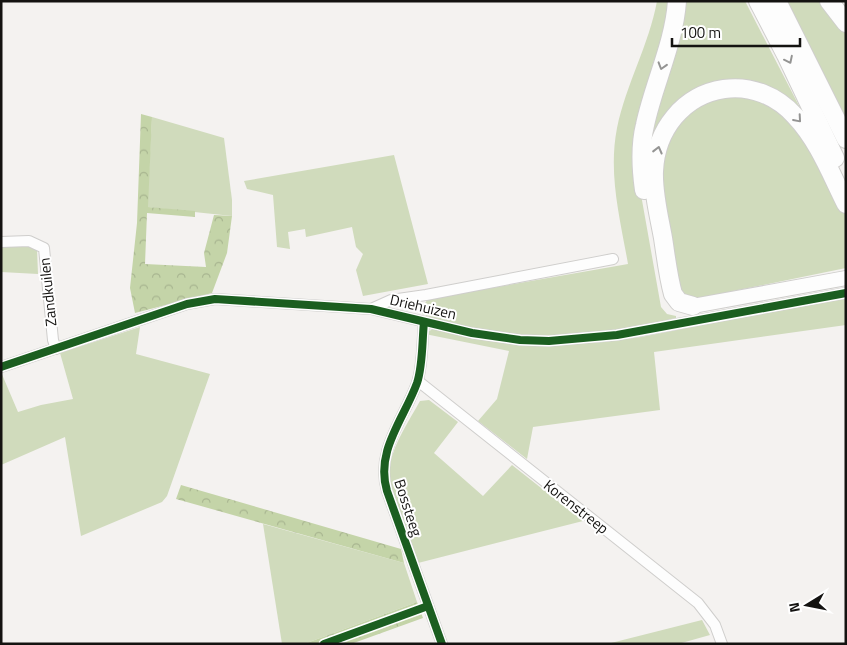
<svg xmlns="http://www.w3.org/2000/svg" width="847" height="645" font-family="'Titillium Web',sans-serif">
  <defs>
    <pattern id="forest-crowns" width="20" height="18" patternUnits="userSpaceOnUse" patternTransform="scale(1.25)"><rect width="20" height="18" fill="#c4d4a8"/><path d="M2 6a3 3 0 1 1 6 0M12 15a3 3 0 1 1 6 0" fill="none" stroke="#a8b590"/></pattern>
  </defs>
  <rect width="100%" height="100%" fill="#f4f2f0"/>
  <g fill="#d0dbbc">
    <path d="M 657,1 L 673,1 L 640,189 L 661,307 L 667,314 L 676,316 L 676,318 C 643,325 608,336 574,338 C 525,340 468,333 422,314 L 423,306 L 428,299 L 628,264 C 620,218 608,174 617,128 C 626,84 649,45 657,1 Z"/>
    <polygon points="680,1 745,1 813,133 799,114 718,86 646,152"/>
    <polygon points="787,1 820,1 846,34 846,120"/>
    <polygon points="753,94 794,121 846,212 846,268 694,299 687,298 675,286 660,205 664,139 700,100"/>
    <polygon points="152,117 224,138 232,200 232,216 147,207"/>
    <polygon points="394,155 428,284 363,296 356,270 363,254 356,247 352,227 306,237 305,229 288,232 290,249 277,247 273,195 247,189 244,181"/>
    <polygon points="32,245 37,249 38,274 1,272 1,246"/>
    <polygon points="846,297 846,325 654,352 660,410 533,427 527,459 478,421 497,399 509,351 425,334 434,328 520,343 596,343 641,337"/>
    <polygon points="140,327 136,354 210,374 167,496 162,502 81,536 65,437 1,465 1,372 18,412 41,405 73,399 60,353"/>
    <path d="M 429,400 L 458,422 L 434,453 L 483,496 L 512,465 L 583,521 L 418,563 C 408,537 384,490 390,464 C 395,441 409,421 420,401 Z"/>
    <polygon points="263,524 404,563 417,602 304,644 282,644"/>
    <polygon points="702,620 710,635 678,644 607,644"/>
  </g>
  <g fill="url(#forest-crowns)">
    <polygon points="141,114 152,117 148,207 195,211 195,217 147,213 145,264 206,267 204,253 214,215 232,216 227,253 212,293 135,313 130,288 137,223"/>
    <polygon points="181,485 401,549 404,563 176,499"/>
    <polygon points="417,602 423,618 351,644 304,644"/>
  </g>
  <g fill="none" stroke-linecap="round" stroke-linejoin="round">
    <defs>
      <g id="minor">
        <polyline points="1,242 29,241 44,248 53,340 56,349"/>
        <polyline points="371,309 391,300 426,295 613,259"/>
        <path d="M 424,322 C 422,341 423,365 417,383 C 404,419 375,451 387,491 L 442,644"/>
        <polyline points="1,367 187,304 215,299 371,309 472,333 520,340 549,341 617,335 846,293"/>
        <polyline points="418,381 698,603 715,625 722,644"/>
      </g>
      <polyline id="secondary" points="693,306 846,278"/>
      <g id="motorway">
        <polyline points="758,1 786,55 835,158"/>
        <polyline points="777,1 846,139"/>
        <polyline points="829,1 846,23"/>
        <path d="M 644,190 C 641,169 640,145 645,125 C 654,83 674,44 677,1"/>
        <path d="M 693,306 L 679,302 L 673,294 C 668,276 666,257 663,238 C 659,216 653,193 654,171 C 656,130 683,95 724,89 C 751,85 777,96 795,116 C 818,140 831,174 846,204"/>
      </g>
    </defs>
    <use href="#minor" stroke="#cfcecc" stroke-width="12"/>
    <use href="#secondary" stroke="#cfcecc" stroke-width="16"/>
    <use href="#motorway" stroke="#cfcecc" stroke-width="20"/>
    <use href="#minor" stroke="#fdfdfd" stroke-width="10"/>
    <use href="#secondary" stroke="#fdfdfd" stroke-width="14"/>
    <use href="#motorway" stroke="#fdfdfd" stroke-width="18"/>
    <defs>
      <g id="cycleway">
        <path d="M 424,322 C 422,341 423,365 417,383 C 404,419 375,451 387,491 L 442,644"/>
        <polyline points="1,367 187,304 215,299 371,309 472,333 520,340 549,341 617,335 846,293"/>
        <polyline points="324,644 428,606"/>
      </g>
    </defs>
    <use href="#cycleway" stroke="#fff" stroke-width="11"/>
    <use href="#cycleway" stroke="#1b5e20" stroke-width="8"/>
  </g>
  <defs><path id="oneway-chevron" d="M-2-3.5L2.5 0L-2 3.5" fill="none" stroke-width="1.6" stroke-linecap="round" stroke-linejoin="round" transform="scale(1.25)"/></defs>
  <g stroke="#949493">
    <use href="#oneway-chevron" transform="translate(789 60) rotate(64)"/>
    <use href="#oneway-chevron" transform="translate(662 66) rotate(107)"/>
    <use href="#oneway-chevron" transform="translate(798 119) rotate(49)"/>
    <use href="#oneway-chevron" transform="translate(658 150) rotate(-76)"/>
  </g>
  <g text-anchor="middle" stroke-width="4" stroke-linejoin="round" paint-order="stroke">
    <g font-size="15" fill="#141311" stroke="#fff">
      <text transform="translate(48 292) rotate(-96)" y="5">Zandkuilen</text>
      <text transform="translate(423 307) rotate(13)" y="5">Driehuizen</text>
      <text transform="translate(576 507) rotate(38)" y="5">Korenstreep</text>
      <text transform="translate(408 508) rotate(72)" y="5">Bossteeg</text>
    </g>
  </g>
  <rect width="847" height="645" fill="none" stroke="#141311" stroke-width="5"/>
  <g transform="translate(807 605) rotate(260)" stroke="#ffffff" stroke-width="4" paint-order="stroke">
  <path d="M0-4L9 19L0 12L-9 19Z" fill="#141311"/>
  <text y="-8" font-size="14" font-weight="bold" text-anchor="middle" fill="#141311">N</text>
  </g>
  <path d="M672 38v8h128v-8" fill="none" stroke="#141311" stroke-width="2.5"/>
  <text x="680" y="38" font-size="15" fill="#141311" stroke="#ffffff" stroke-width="4" paint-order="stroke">100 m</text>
</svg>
